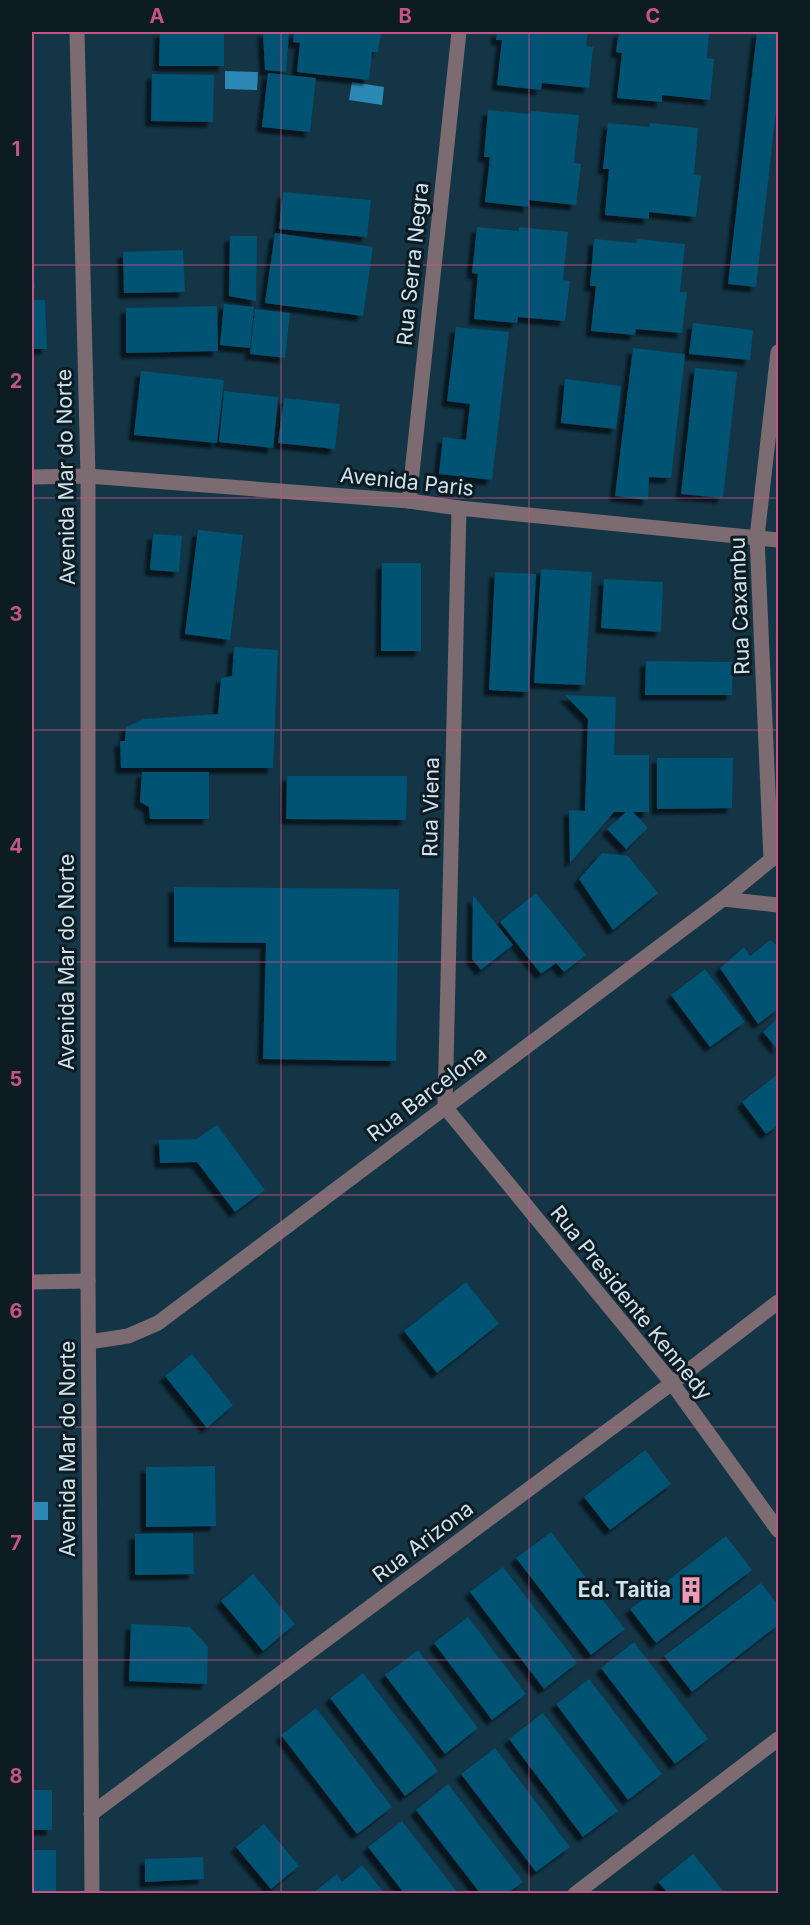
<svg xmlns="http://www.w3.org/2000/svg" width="810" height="1925" font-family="Inter,sans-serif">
  <defs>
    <filter id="shadow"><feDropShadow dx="-5.5" dy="5.5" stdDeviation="1.5" flood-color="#0009"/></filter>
  </defs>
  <rect width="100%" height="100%" fill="#133546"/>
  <g fill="#2c89b5">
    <polygon points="225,71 258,72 257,90 225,89"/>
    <polygon points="352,82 384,87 382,105 349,100"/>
    <rect x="32" y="1502" width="16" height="18"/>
  </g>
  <g fill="#005272" filter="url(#shadow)">
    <polygon points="160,32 224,32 224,66 159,66"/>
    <polygon points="263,32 289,32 286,72 265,70"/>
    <polygon points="294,32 381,32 378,52 372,52 369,80 297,72 300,43 293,42"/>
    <polygon points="497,32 588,32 586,46 593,47 589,88 542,83 541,90 497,85 502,40 496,40"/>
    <polygon points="619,32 709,32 707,58 714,59 710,100 662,95 662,102 617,98 622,53 616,52"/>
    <polygon points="757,32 778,32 778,93 756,287 728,284"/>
    <polygon points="268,73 316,78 310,132 262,127"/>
    <polygon points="152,74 214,75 213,122 151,121"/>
    <polygon points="488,110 530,114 531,111 579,115 574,163 581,164 576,205 529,200 529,207 485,202 490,157 484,157"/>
    <polygon points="608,123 650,127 650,123 698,128 694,175 701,176 696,217 649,212 649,219 605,215 609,169 603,169"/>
    <polygon points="283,192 371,200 367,237 279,229"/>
    <polygon points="477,227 519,231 519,227 568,232 563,280 570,281 565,321 518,317 517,323 474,319 478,274 472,273"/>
    <polygon points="275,233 373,247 363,316 265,303"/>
    <polygon points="230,236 257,236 256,301 229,296"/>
    <polygon points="594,239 636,243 637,239 685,244 680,292 687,292 682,333 636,329 635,335 591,331 596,286 590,286"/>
    <polygon points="183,250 185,292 124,293 123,252"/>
    <polygon points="32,265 33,265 35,288 32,289"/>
    <polygon points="32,300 45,300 47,349 32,349"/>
    <polygon points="224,304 254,307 250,348 220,345"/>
    <polygon points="217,306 218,351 126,353 126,308"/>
    <polygon points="255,309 290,313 285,358 250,354"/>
    <polygon points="693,323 753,330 750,360 689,354"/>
    <polygon points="456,327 509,332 492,480 439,474 443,437 466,440 470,404 447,401"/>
    <polygon points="633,348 685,354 671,478 649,477 648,500 615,496"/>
    <polygon points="695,368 737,372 723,498 681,494"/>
    <polygon points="141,371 224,380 217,443 134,435"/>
    <polygon points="565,379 621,386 616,429 561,423"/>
    <polygon points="224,391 278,397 273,448 219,442"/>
    <polygon points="284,398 340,404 335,449 278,443"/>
    <polygon points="198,530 243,535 230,640 185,634"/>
    <polygon points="153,534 182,536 179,572 150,570"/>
    <polygon points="382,563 421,563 421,651 381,651"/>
    <polygon points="541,569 592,572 585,685 534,683"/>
    <polygon points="495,572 536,574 529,692 489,690"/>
    <polygon points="604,579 663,582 661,632 601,628"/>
    <polygon points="234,647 278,650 273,768 121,768 120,741 125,741 126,727 144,719 218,714 221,678 232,676"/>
    <polygon points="646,661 733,662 732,695 645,695"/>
    <polygon points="565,695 616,697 614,755 649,755 649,812 633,812 648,828 626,849 607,829 626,812 614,812 570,863 569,810 585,811 588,719"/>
    <polygon points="657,758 733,758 732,808 657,809"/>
    <polygon points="142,772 209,772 209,819 150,819 149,807 140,802"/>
    <polygon points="287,776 407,776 406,820 286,819"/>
    <polygon points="602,853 628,856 658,893 613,930 579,879"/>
    <polygon points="174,887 399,889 396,1061 263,1059 266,943 174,942"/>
    <polygon points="536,893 586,955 564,972 556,963 541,974 500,922"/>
    <polygon points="473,895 513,945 481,970 472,959"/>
    <polygon points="770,940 778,946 778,1009 758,1024 720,968 744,947 750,956"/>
    <polygon points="705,969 745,1022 710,1047 671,995"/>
    <polygon points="778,1018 778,1050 763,1032"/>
    <polygon points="778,1074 778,1125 766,1134 742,1102"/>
    <polygon points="217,1125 265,1190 235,1212 197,1162 160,1163 159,1140 196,1139"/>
    <polygon points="466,1282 499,1324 437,1373 404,1331"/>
    <polygon points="192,1354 233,1405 207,1428 165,1376"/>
    <polygon points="645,1450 671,1484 610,1530 584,1497"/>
    <polygon points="215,1466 216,1526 146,1527 146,1467"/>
    <polygon points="551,1532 625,1629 591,1655 516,1558"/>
    <polygon points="193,1533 194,1574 135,1575 135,1534"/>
    <polygon points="726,1536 752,1570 656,1643 630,1609"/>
    <polygon points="503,1567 577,1663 544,1689 470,1592"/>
    <polygon points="253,1574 295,1624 263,1651 221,1601"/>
    <polygon points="761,1583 778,1605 778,1625 692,1692 664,1656"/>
    <polygon points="468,1617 526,1694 492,1720 434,1643"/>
    <polygon points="131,1624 190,1627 208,1647 207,1684 129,1681"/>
    <polygon points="634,1642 708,1739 675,1764 601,1668"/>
    <polygon points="418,1650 478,1728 445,1754 385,1675"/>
    <polygon points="363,1673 438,1771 405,1796 330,1698"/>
    <polygon points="589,1679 662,1774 628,1800 556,1704"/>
    <polygon points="316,1708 392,1807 357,1834 281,1735"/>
    <polygon points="543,1713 618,1811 583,1837 509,1739"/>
    <polygon points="495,1748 570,1847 536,1872 461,1774"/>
    <polygon points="448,1784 523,1882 508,1893 480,1893 416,1810"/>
    <rect x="32" y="1790" width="20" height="40"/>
    <polygon points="402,1821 458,1893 404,1893 368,1847"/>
    <polygon points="264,1824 299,1866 271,1889 236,1847"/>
    <rect x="32" y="1850" width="24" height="43"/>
    <polygon points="693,1854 725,1893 668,1893 658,1882"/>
    <polygon points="203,1857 204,1879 145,1882 145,1859"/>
    <polygon points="362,1865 384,1893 315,1893 314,1892 337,1874 342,1882"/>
  </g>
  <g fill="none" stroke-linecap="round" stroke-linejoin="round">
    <g stroke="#7c6b70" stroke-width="15">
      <polyline points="77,32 88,476 88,1281 92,1894"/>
      <polyline points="32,477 88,476 409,501 459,508 778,540"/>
      <polyline points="409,501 459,32"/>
      <polyline points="459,508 445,1107 672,1383 778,1530"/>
      <polyline points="771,860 757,537 778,352"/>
      <polyline points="723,899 778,905"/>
      <polyline points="32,1282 88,1281"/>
      <polyline points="89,1342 128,1336 158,1323 723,899 778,854"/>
      <polyline points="91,1814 672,1383 778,1302"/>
      <polyline points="575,1894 778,1739"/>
    </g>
  </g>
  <path fill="none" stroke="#c65587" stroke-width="1.5" stroke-opacity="0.55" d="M 281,32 L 281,1894M 529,32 L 529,1894M 32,265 L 778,265M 32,498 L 778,498M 32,730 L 778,730M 32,962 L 778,962M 32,1195 L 778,1195M 32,1427 L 778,1427M 32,1660 L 778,1660"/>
  <defs>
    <symbol id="building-bare" viewBox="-9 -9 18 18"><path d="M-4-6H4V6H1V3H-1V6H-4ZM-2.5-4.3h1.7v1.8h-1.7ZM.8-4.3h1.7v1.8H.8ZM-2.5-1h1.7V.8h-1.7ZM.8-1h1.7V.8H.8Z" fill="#ef9ab7" stroke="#0d1b22" stroke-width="2.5" paint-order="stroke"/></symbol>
  </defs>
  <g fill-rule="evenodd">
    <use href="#building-bare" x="672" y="1571" width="38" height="38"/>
  </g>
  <g text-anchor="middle" stroke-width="6" stroke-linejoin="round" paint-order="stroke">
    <g font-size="21" fill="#d0e2ed" stroke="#0d1b22">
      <text transform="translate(413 264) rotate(-84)" y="7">Rua Serra Negra</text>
      <text transform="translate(66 477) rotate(-91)" y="7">Avenida Mar do Norte</text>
      <text transform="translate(407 482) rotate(6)" y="7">Avenida Paris</text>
      <text transform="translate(740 606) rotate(-92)" y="7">Rua Caxambu</text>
      <text transform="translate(431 807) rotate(-89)" y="7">Rua Viena</text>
      <text transform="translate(67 962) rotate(-90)" y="7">Avenida Mar do Norte</text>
      <text transform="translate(427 1094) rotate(-37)" y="7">Rua Barcelona</text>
      <text transform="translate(631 1303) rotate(51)" y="7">Rua Presidente Kennedy</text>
      <text transform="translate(68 1449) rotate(-90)" y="7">Avenida Mar do Norte</text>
      <text transform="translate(423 1542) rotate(-37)" y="7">Rua Arizona</text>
    </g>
    <g font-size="21" font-weight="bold" fill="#d0e2ed" stroke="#0d1b22" text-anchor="end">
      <text x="671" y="1597">Ed. Taitia</text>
    </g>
  </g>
  <rect width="810" height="1925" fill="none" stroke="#0d1b22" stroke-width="66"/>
  <rect x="33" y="33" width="744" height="1859" fill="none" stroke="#c65587" stroke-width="2"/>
  <g font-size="20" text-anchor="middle" font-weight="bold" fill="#c65587">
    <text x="157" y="23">A</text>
    <text x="405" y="23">B</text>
    <text x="653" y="23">C</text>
    <text x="16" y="156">1</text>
    <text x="16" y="388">2</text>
    <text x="16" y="621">3</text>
    <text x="16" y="853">4</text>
    <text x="16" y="1086">5</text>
    <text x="16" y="1318">6</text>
    <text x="16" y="1550">7</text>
    <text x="16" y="1783">8</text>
  </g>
</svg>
